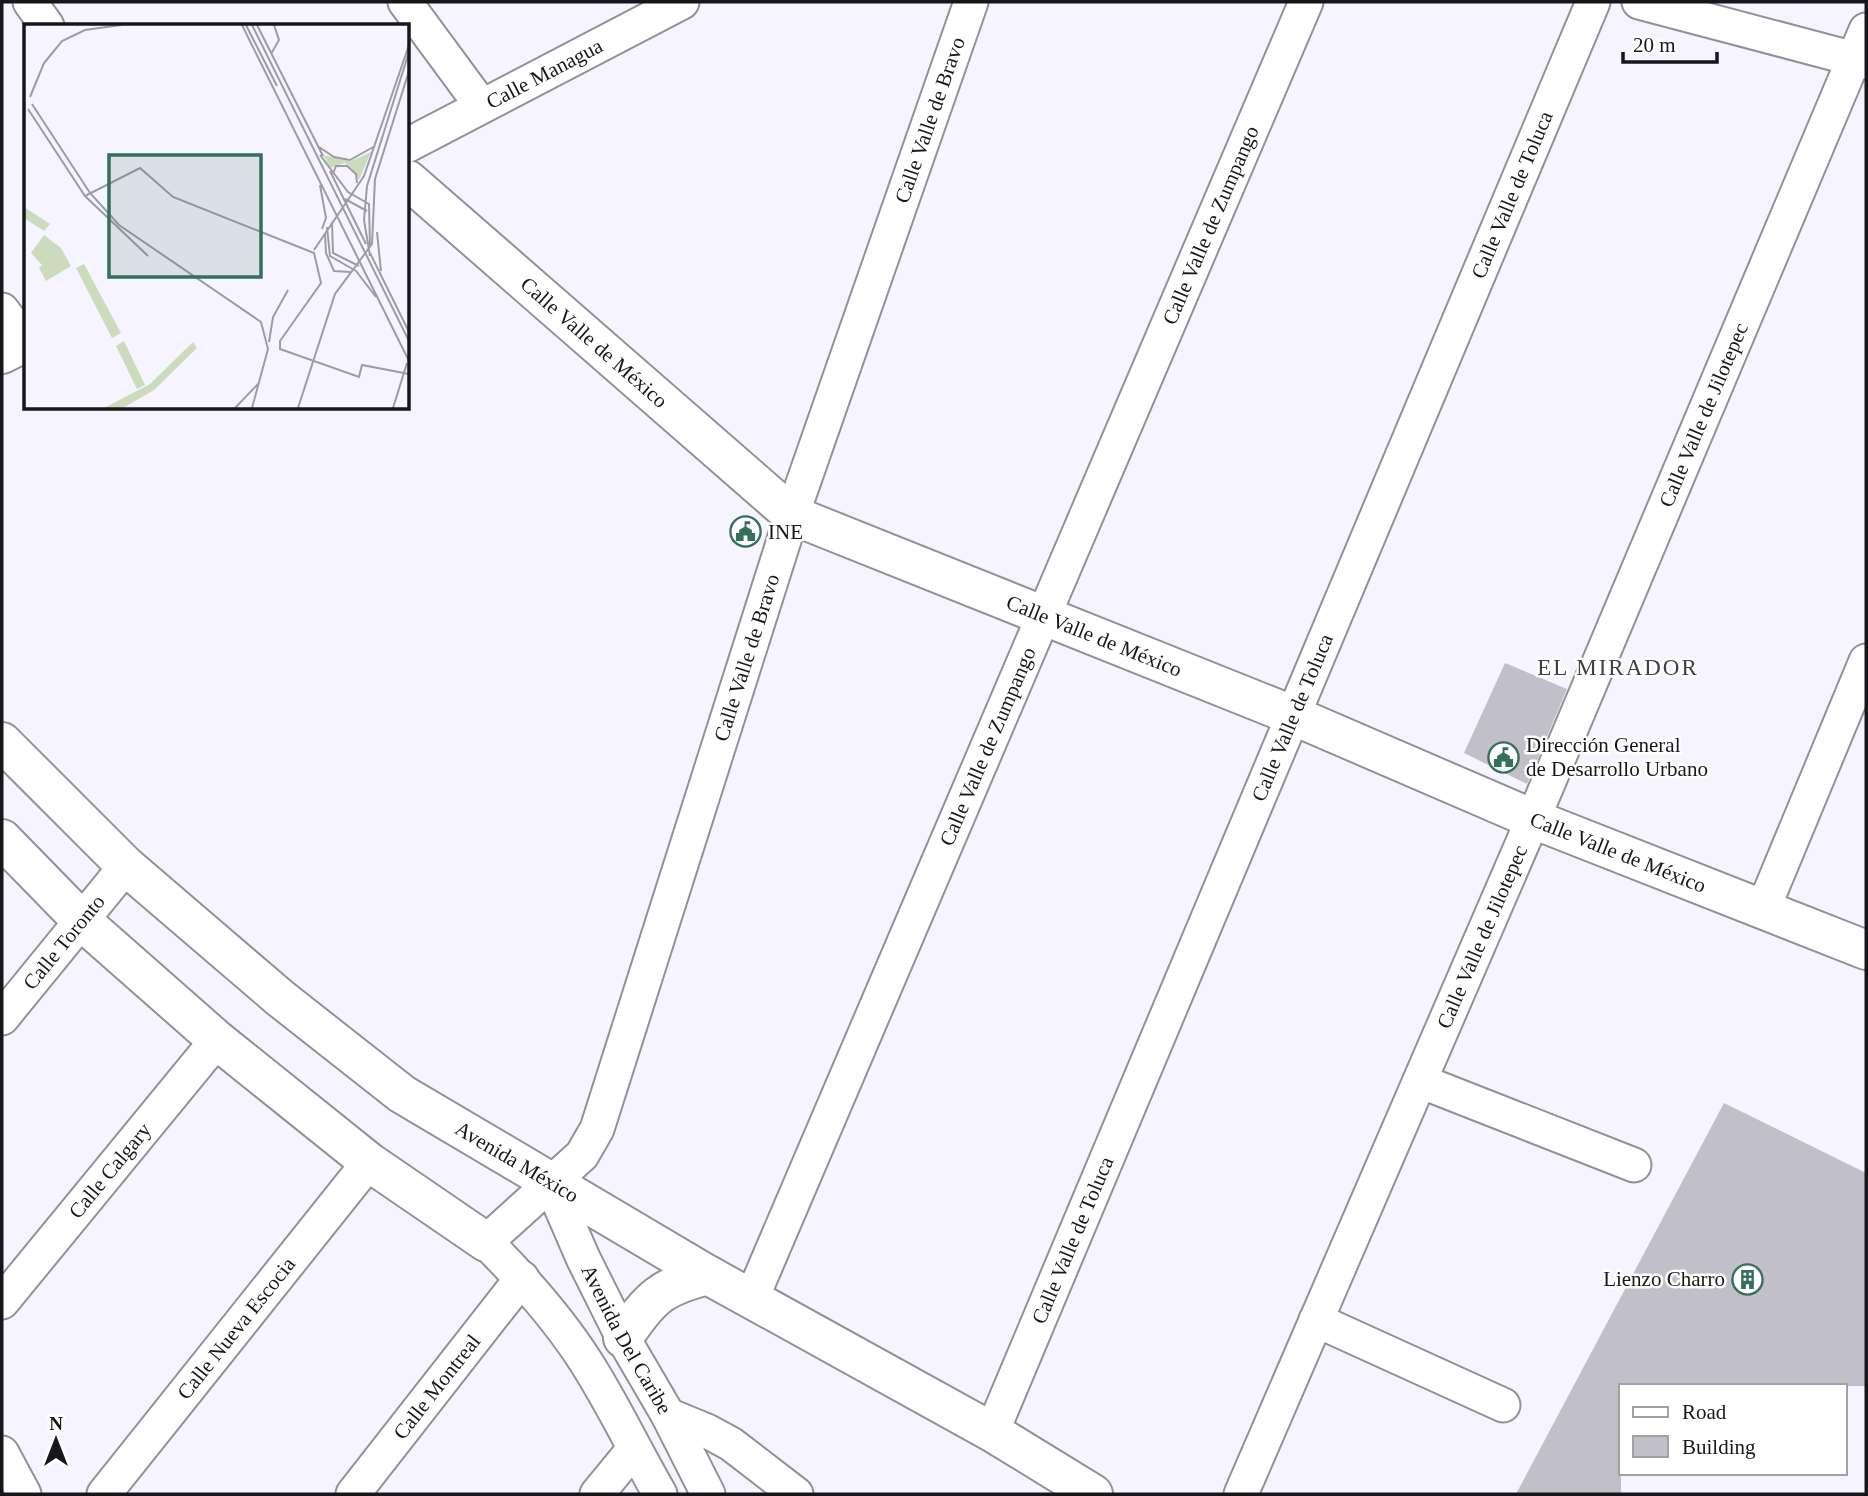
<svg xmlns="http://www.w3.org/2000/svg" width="1868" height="1496" font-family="'Times New Roman',serif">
  <rect width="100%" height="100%" fill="#f6f5ff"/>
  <g fill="#c1c0c9">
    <polygon points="1505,663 1567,689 1527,784 1464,753"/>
    <polygon points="1724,1103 1866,1173 1866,1386 1621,1386 1621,1494 1516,1494"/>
  </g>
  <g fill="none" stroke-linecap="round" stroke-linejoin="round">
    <defs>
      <g id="minor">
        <polyline points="30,2 47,26"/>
        <polyline points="405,2 481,105"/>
        <polyline points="1639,2 1866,62"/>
        <path id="s1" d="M 408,145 L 682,2"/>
        <polyline points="2,310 26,342"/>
        <polyline points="1763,909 1866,661"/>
        <path id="s2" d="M 2,1018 L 126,866"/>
        <polyline points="1420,1081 1634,1165"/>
        <path id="s3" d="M 551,1184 L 583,1258 L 623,1338 L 668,1415 L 708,1494"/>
        <path id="s4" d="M 751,1300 L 1306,2"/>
        <path id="s5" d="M 2,1302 L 217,1040"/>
        <polyline points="1316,1320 1503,1405"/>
        <polyline points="668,1415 707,1431 731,1444 796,1494"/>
        <path id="s6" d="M 992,1432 L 1593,2"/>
        <polyline points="2,1453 24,1494"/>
        <path id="s7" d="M 104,1494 L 369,1162"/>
        <path id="s8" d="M 353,1494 L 522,1278"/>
        <polyline points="597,1494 634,1449"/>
        <path id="s9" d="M 660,1494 C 635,1451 613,1404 586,1362 C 558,1318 523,1279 486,1242 L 582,1155 L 597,1129 L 792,515 L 971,2"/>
        <path id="s10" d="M 1241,1494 L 1533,819 L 1866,30"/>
      </g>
      <g id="major">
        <path id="s11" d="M 408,180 L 792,515 L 1292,715 L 1533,819 L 1866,950"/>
        <polyline points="2,354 26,342"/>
        <path id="s12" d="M 2,742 L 126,866 L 280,998 L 402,1094 L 708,1275 L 992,1432 L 1093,1494"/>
        <polyline points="2,839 83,922 217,1040 369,1162 486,1242"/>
        <path d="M 623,1338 C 650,1298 660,1287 708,1275"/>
      </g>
    </defs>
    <use href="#minor" stroke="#92919a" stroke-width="37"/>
    <use href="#major" stroke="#92919a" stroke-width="42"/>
    <use href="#minor" stroke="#fff" stroke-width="33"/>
    <use href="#major" stroke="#fff" stroke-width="38"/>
  </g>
  <defs>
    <symbol id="civic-ring" viewBox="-11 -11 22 22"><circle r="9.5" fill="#fff" stroke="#34705b" stroke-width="1.5"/><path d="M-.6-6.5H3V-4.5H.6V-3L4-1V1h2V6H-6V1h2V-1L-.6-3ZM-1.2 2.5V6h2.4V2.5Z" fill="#34705b"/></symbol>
    <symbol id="building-ring" viewBox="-11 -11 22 22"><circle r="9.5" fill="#fff" stroke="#34705b" stroke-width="1.5"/><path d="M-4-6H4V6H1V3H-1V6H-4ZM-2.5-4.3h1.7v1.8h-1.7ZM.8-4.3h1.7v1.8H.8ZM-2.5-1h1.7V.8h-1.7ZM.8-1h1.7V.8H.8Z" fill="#34705b"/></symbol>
  </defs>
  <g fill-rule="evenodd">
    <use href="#civic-ring" x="728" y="514" width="35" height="35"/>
    <use href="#civic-ring" x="1486" y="740" width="35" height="35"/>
    <use href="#building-ring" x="1730" y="1262" width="35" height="35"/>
  </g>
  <g text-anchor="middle" stroke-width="5" stroke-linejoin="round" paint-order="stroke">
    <g font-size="21" fill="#17161a" stroke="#fff">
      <text dy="7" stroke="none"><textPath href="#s1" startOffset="154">Calle Managua</textPath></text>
      <text dy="7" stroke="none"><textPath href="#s9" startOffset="1530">Calle Valle de Bravo</textPath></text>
      <text dy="7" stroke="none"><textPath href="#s6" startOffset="1342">Calle Valle de Toluca</textPath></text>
      <text dy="7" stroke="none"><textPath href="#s4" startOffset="1169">Calle Valle de Zumpango</textPath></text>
      <text dy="7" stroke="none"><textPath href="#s11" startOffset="247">Calle Valle de México</textPath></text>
      <text dy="7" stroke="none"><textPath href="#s10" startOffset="1174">Calle Valle de Jilotepec</textPath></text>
      <text dy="7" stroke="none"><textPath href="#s11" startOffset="835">Calle Valle de México</textPath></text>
      <text dy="7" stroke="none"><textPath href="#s9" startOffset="962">Calle Valle de Bravo</textPath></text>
      <text dy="7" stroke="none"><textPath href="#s6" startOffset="775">Calle Valle de Toluca</textPath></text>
      <text dy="7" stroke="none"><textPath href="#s4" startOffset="602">Calle Valle de Zumpango</textPath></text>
      <text dy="7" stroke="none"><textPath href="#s11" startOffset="1402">Calle Valle de México</textPath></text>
      <text dy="7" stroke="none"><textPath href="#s10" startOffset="607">Calle Valle de Jilotepec</textPath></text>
      <text dy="7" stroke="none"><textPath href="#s2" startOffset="98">Calle Toronto</textPath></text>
      <text dy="7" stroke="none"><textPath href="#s12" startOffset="667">Avenida México</textPath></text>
      <text dy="7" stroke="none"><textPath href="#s5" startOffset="170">Calle Calgary</textPath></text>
      <text dy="7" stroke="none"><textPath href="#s6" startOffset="208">Calle Valle de Toluca</textPath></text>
      <text dy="7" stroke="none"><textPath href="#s7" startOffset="212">Calle Nueva Escocia</textPath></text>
      <text dy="7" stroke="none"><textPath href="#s3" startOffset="173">Avenida Del Caribe</textPath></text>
      <text dy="7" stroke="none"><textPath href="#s8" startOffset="136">Calle Montreal</textPath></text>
    </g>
    <g font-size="21" fill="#17161a" stroke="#fff" text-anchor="start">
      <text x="768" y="539">INE</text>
      <text x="1526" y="752">Dirección General<tspan x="1526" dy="24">de Desarrollo Urbano</tspan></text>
      <text x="1725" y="1286" text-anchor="end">Lienzo Charro</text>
    </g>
    <g font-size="23" letter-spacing="2" fill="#404047" stroke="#fff">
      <text x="1618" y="675">EL MIRADOR</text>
    </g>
  </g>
  <g transform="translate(24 24)">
    <rect width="385" height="385" fill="#f6f5ff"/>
    <path d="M 347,128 L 335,156 L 321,139 L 306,144 L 299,131 L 327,137 ZM 0,183 L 26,200 L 20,207 L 0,194 ZM 20,211 L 37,224 L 47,242 L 22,257 L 15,244 L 18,241 L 7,229 ZM 60,240 L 97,309 L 88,314 L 52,244 ZM 100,317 L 121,361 L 113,365 L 92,322 ZM 169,318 L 173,324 L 130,366 L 99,384 L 80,384 L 126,360 Z" fill="#ccdbbb"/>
    <path fill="none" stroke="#9d9ca3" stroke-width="2" d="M 218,1 L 385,337M 222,1 L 253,62M 228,1 L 385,317M 233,1 L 299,132M 247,30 L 255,16 L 250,1M 6,73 L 20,39 L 38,17 L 61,6 L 97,1M 8,80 L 66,169 L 95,201 L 237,298 L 244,325 L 228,384M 4,85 L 61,172 L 124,232M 295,123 L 310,133 L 326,136 L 351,122M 296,131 L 324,168 L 345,180 L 346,223M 306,147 L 342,220M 309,150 L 312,142 L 323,142 L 332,150 L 333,159M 296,161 L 302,194 L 298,205M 61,172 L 116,144 L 149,173 L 290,229 L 297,259 L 256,317 L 256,325 L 335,353 L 338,341 L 385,350M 321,175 L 343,187M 308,199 L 309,229 L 335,242M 303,203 L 306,232 L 332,247 L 352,273M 353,208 L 357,247M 301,210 L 302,229 L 310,247 L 326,248M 290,226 L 340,152 L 385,21M 346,229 L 385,308M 346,232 L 340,196 L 343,162 L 385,28M 245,318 L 249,293 L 264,266M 211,384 L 234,360M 274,384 L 311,270 L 348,220 L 351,155 L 385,47M 369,384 L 383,339"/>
    <path fill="#34705b" fill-opacity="0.15" stroke="#34705b" stroke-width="3.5" d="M 85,131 L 237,131 L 237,253 L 85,253 Z"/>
    <rect width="385" height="385" fill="none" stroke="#17161a" stroke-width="3.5"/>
  </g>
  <rect width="1868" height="1496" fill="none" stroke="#17161a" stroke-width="7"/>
  <rect x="1619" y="1384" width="228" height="91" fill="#ffffff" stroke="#a2a2a3" stroke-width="2"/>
  <rect x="1633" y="1407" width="35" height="10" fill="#ffffff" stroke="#a2a2a3" stroke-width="2"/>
  <text x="1682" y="1419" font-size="21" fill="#17161a">Road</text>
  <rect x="1633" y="1436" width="35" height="21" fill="#c1c0c9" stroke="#a2a2a3" stroke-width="2"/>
  <text x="1682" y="1454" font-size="21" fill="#17161a">Building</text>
  <g transform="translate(56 1440)" stroke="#ffffff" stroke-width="5" paint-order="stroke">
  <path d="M0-5L12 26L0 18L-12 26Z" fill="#17161a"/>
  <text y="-10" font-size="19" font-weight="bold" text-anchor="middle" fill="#17161a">N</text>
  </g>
  <path d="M1623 52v10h94v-10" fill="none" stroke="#17161a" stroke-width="3.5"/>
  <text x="1633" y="52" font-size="21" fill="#17161a" stroke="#ffffff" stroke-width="5" paint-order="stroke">20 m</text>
</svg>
